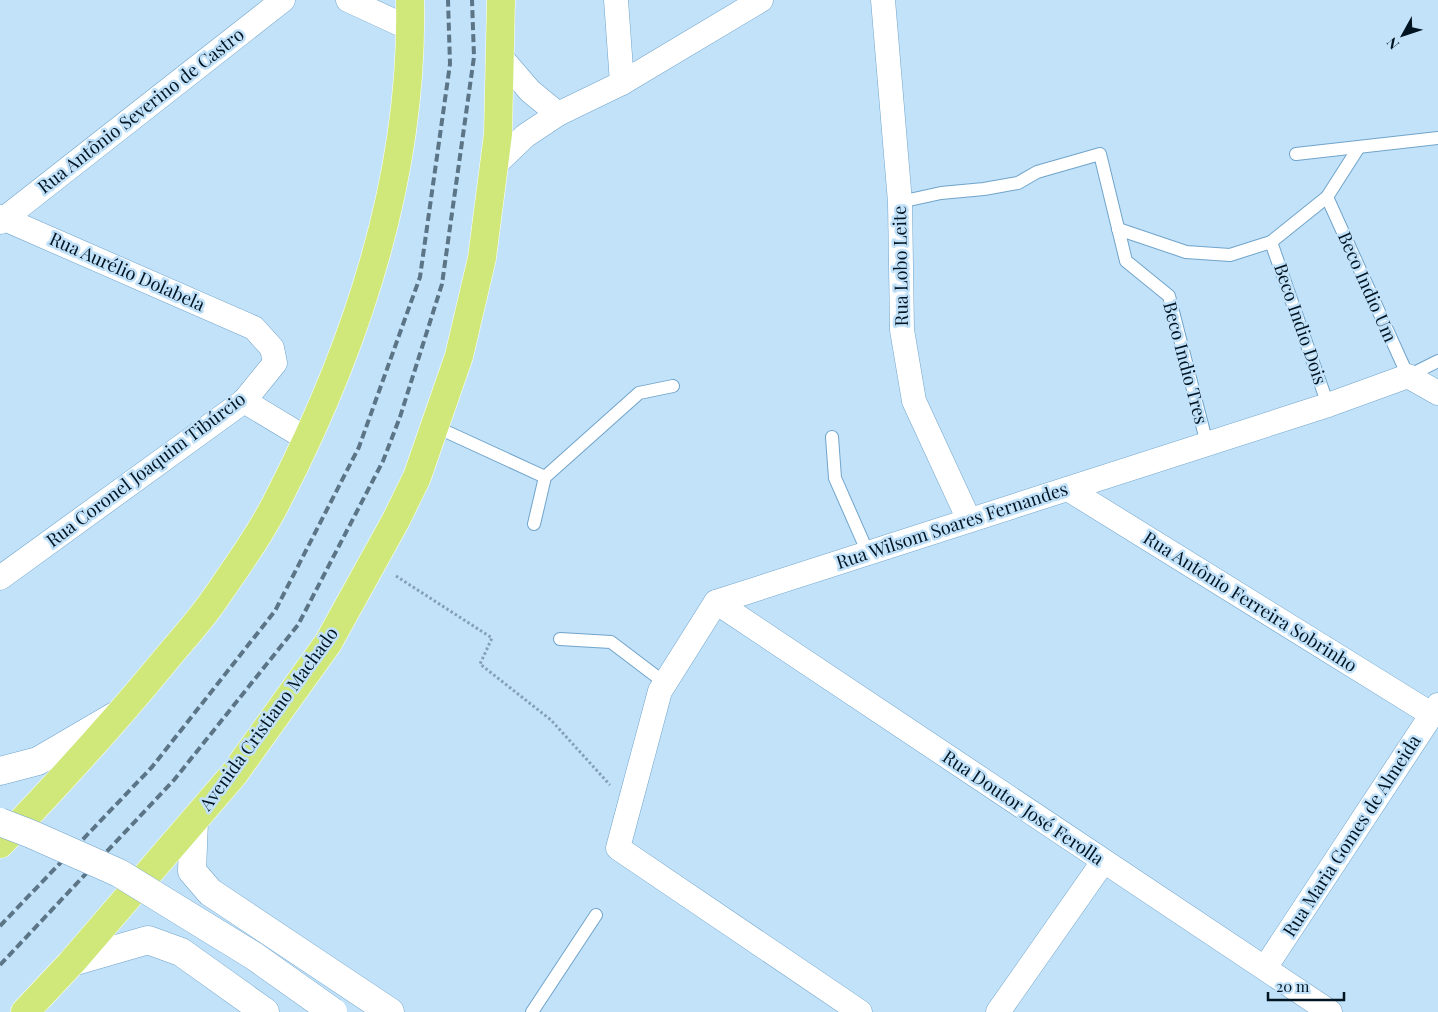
<svg xmlns="http://www.w3.org/2000/svg" width="1438" height="1012" font-family="'Playfair Display',serif">
  <rect width="100%" height="100%" fill="#c2e2fa"/>
  <g fill="none" stroke-linecap="round" stroke-linejoin="round">
    <defs>
      <g id="service">
        <polyline points="1296,154 1438,138"/>
        <polyline points="1327,197 1408,376 1438,361"/>
        <polyline points="900,202 941,193 984,189 1018,183 1037,172 1100,154 1126,261 1169,296 1207,444"/>
        <polyline points="1118,229 1186,252 1230,255 1271,242 1327,197 1359,147"/>
        <polyline points="1271,242 1328,405"/>
        <polyline points="434,426 545,477"/>
        <polyline points="832,437 835,478 868,553"/>
        <polyline points="534,524 545,477 639,393 673,386"/>
        <polyline points="560,639 611,642 665,683"/>
        <polyline points="532,1012 596,915"/>
      </g>
      <g id="minor">
        <polyline points="348,0 411,29"/>
        <polyline points="616,0 622,83"/>
        <polyline points="883,0 900,202 902,330 914,401 969,520"/>
        <polyline points="499,55 530,91 558,114"/>
        <polyline points="496,164 525,136 558,114 622,83 761,0"/>
        <polyline points="0,217 254,328 272,348 275,363 244,401 0,578"/>
        <polyline points="0,222 283,0"/>
        <polyline points="244,401 307,439"/>
        <polyline points="1068,489 1431,714"/>
        <polyline points="716,602 1330,1012"/>
        <polyline points="1265,968 1438,705"/>
        <polyline points="860,1012 618,848 660,691 716,602 1328,405 1408,376 1438,393"/>
        <polyline points="998,1012 1103,862"/>
      </g>
      <g id="tertiary">
        <polyline points="0,771 38,761 115,716"/>
        <polyline points="194,821 192,871 210,892 390,1012"/>
        <polyline points="72,962 148,940 181,952 265,1012"/>
      </g>
      <g id="trunk">
        <path d="M 0,844 C 56,786 111,726 162,664 C 179,643 199,622 214,600 C 236,568 262,532 279,497 C 357,345 414,173 410,0"/>
        <polyline points="25,1012 72,962 234,774 328,643 396,520 417,477 459,356 482,258 498,134 501,0"/>
      </g>
    </defs>
    <use href="#service" stroke="#70a4ca" stroke-width="14"/>
    <use href="#minor" stroke="#70a4ca" stroke-width="25"/>
    <use href="#tertiary" stroke="#70a4ca" stroke-width="29"/>
    <use href="#trunk" stroke="#fff" stroke-width="29"/>
    <polyline stroke="#84a0b5" stroke-width="3" stroke-dasharray="2.5 2.5" stroke-linecap="butt" points="396,576 492,638 480,664 551,720 610,785"/>
    <use href="#service" stroke="#fff" stroke-width="12"/>
    <use href="#minor" stroke="#fff" stroke-width="24"/>
    <use href="#tertiary" stroke="#fff" stroke-width="28"/>
    <use href="#trunk" stroke="#d0e87a" stroke-width="28"/>
    <g stroke="#5b7486" stroke-width="4" stroke-dasharray="8 4" stroke-linecap="butt">
      <polyline points="0,926 152,767 275,611 359,447 420,277 450,64 448,0"/>
      <polyline points="0,965 174,780 298,625 383,461 400,417 442,284 474,57 472,0"/>
    </g>
    <defs>
      <polyline id="tertiary-bridge" points="0,822 31,834 119,873 254,956 333,1012"/>
    </defs>
    <use href="#tertiary-bridge" stroke="#70a4ca" stroke-width="29" stroke-linecap="butt"/>
    <use href="#tertiary-bridge" stroke="#fff" stroke-width="28"/>
  </g>
  <g text-anchor="middle" stroke-width="5" stroke-linejoin="round" paint-order="stroke">
    <g font-size="18" fill="#011422" stroke="#c2e2fa">
      <text transform="translate(141 111) rotate(-38)" y="6">Rua Antônio Severino de Castro</text>
      <text transform="translate(901 266) rotate(-91)" y="6">Rua Lobo Leite</text>
      <text transform="translate(127 272) rotate(24)" y="6">Rua Aurélio Dolabela</text>
      <text transform="translate(1367 287) rotate(66)" y="6">Beco Indio Um</text>
      <text transform="translate(1300 324) rotate(71)" y="6">Beco Indio Dois</text>
      <text transform="translate(1185 363) rotate(75)" y="6">Beco Indio Tres</text>
      <text transform="translate(146 470) rotate(-37)" y="6">Rua Coronel Joaquim Tibúrcio</text>
      <text transform="translate(952 526) rotate(-18)" y="6">Rua Wilsom Soares Fernandes</text>
      <text transform="translate(1250 602) rotate(32)" y="6">Rua Antônio Ferreira Sobrinho</text>
      <text transform="translate(269 719) rotate(-54)" y="6">Avenida Cristiano Machado</text>
      <text transform="translate(1023 808) rotate(34)" y="6">Rua Doutor José Ferolla</text>
      <text transform="translate(1352 836) rotate(-57)" y="6">Rua Maria Gomes de Almeida</text>
    </g>
  </g>
  <g transform="translate(1403 35) rotate(230)" stroke="#c2e2fa" stroke-width="4" paint-order="stroke">
  <path d="M0-4L9 19L0 12L-9 19Z" fill="#011422"/>
  <text y="-8" font-size="14" font-weight="bold" text-anchor="middle" fill="#011422">N</text>
  </g>
  <path d="M1268 992v8h76v-8" fill="none" stroke="#011422" stroke-width="2.5"/>
  <text x="1276" y="992" font-size="15" fill="#011422" stroke="#c2e2fa" stroke-width="4" paint-order="stroke">20 m</text>
</svg>
